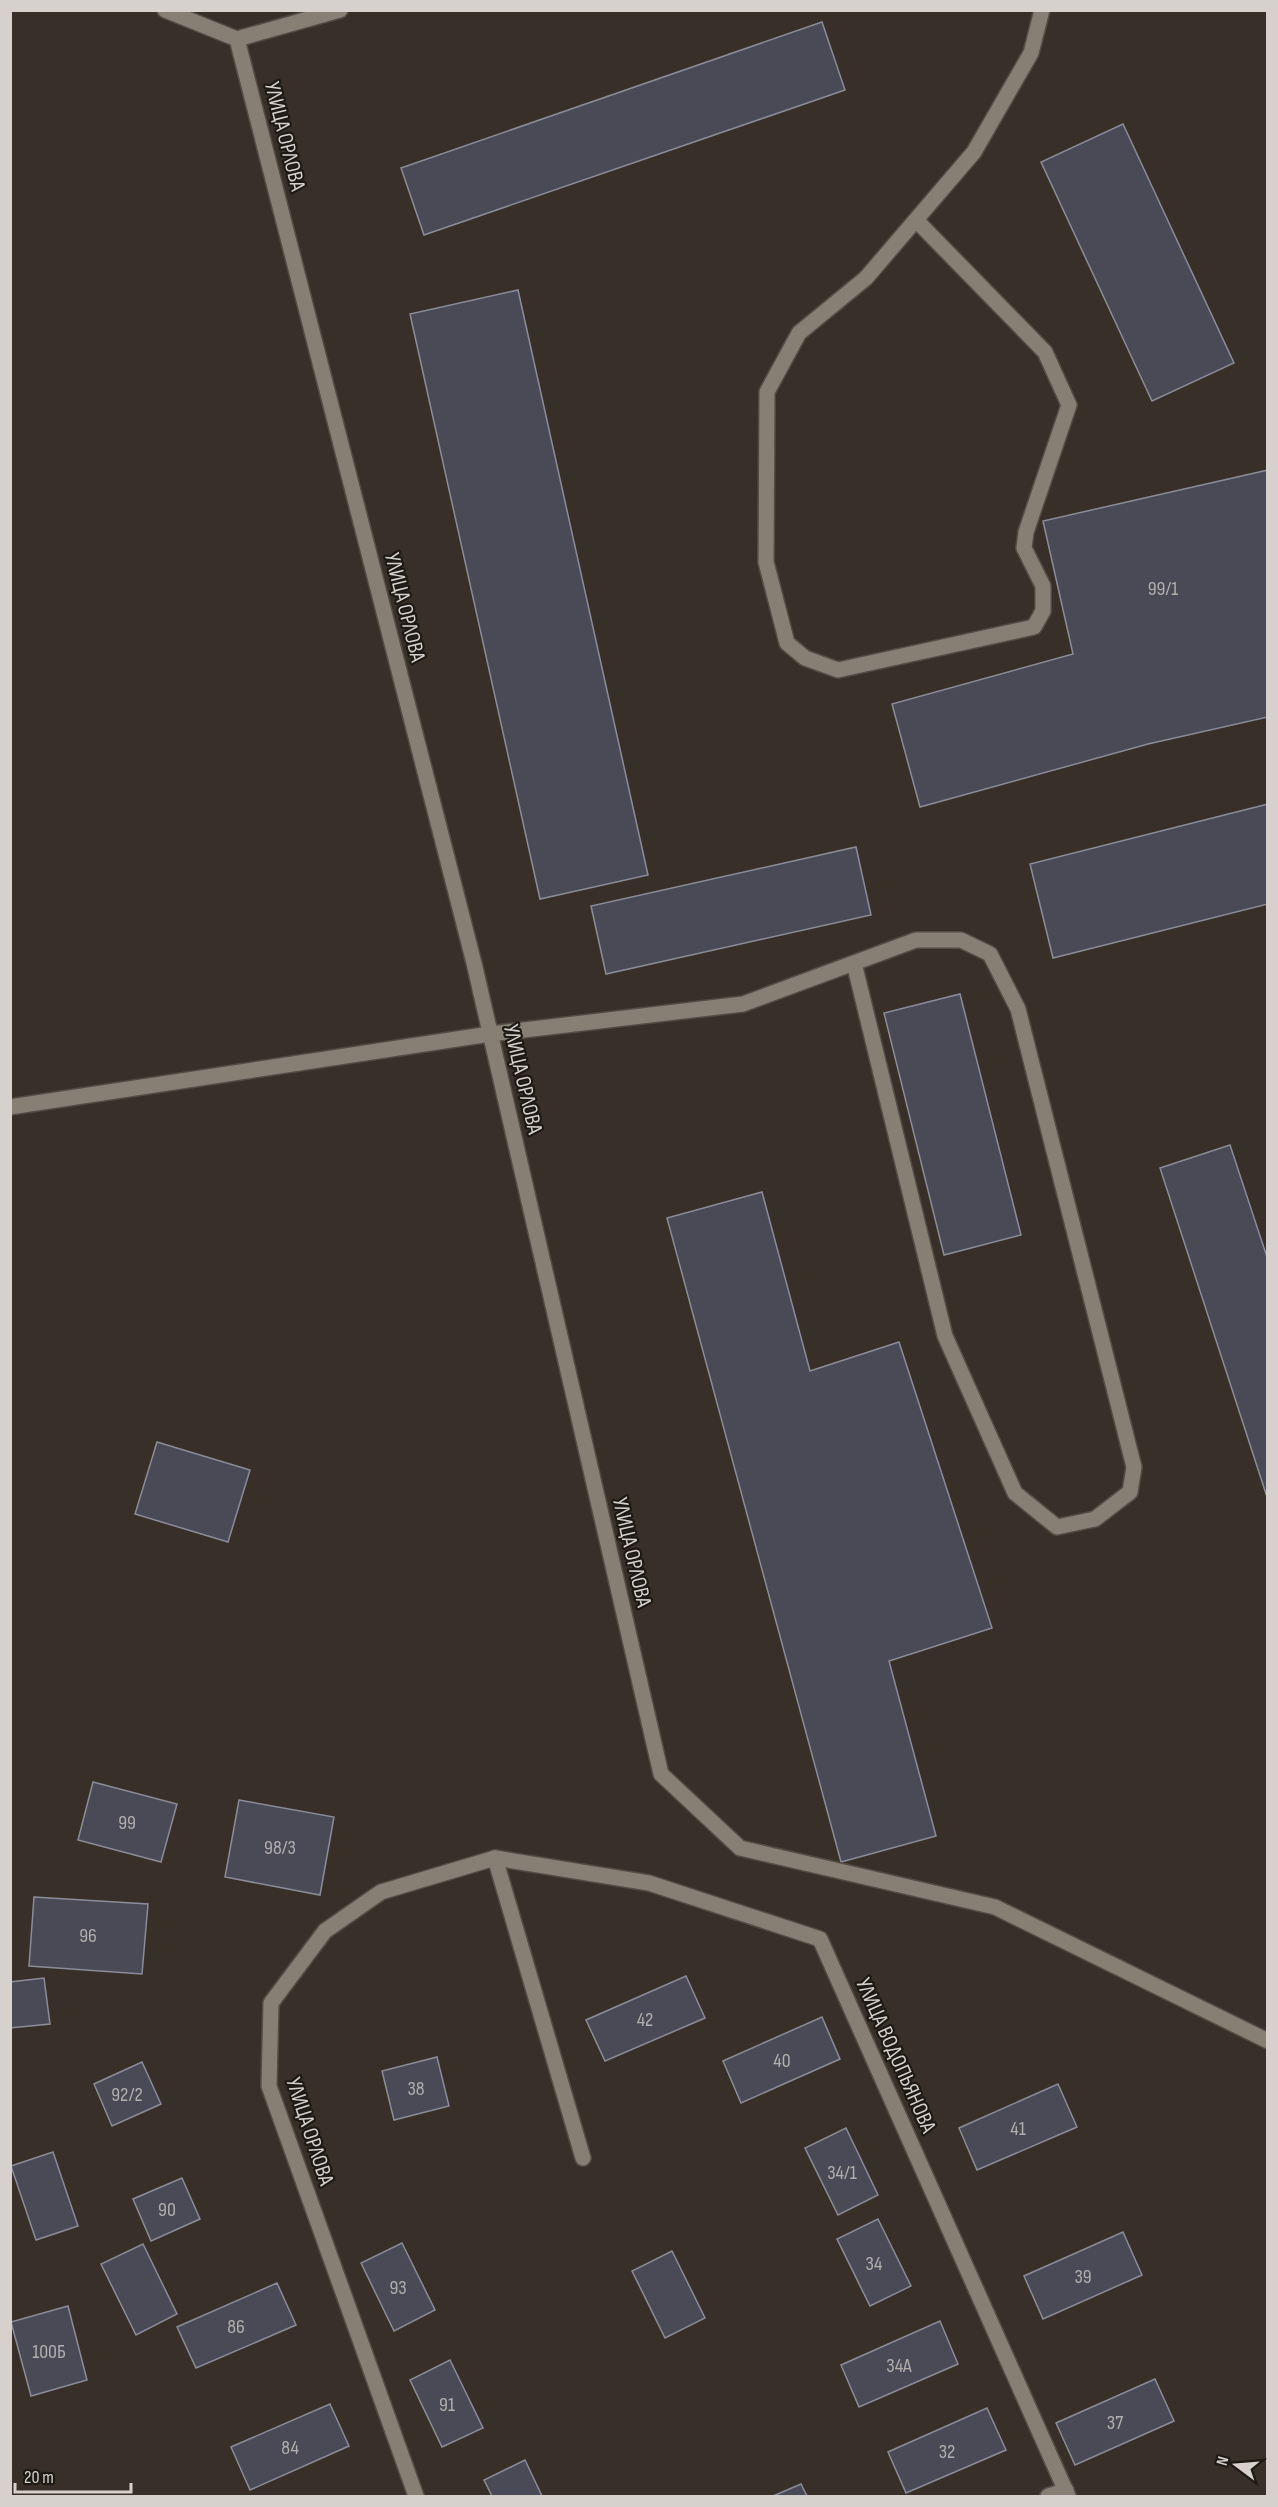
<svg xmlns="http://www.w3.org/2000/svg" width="1278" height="2507" font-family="'Sofia Sans Condensed',sans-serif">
  <rect width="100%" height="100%" fill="#383028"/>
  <g fill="#494a55" stroke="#8b8c99" stroke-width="1.5">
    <polygon points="822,22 845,90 424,235 401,168"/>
    <polygon points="1123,124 1234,363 1152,401 1041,162"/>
    <polygon points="518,290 648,875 540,899 410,314"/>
    <polygon points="1268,470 1268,717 1148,744 920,807 892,704 1073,654 1043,521"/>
    <polygon points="1268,804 1268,904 1053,958 1030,864"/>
    <polygon points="856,847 871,915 606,974 591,906"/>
    <polygon points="960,994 1021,1235 944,1255 884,1013"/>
    <polygon points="1230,1145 1268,1260 1268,1500 1160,1168"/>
    <polygon points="762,1192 810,1371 899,1342 992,1628 889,1661 936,1836 841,1862 667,1218"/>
    <polygon points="157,1442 250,1470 228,1542 135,1514"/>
    <polygon points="93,1782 177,1804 161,1862 78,1840"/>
    <polygon points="239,1800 334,1817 320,1895 225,1877"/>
    <polygon points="34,1897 148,1904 142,1974 29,1966"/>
    <polygon points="686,1976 705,2018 605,2061 586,2020"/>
    <polygon points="44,1978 50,2024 10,2028 10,1982"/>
    <polygon points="822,2017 840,2059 741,2103 723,2061"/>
    <polygon points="437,2057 449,2106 394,2120 382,2071"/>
    <polygon points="142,2062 161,2104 112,2126 94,2084"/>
    <polygon points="1058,2084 1077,2127 977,2170 959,2128"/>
    <polygon points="846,2128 878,2195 838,2215 805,2148"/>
    <polygon points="53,2152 78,2226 36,2240 11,2166"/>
    <polygon points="182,2178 200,2219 151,2241 133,2199"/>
    <polygon points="878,2219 911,2286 870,2306 837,2239"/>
    <polygon points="1123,2232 1142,2275 1043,2319 1024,2276"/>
    <polygon points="402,2243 435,2310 394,2331 361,2263"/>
    <polygon points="143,2244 177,2314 136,2335 101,2264"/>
    <polygon points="672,2251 705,2318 665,2338 632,2271"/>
    <polygon points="277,2283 296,2325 196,2368 177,2327"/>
    <polygon points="68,2306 87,2380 31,2396 11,2322"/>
    <polygon points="940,2321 958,2364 859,2407 841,2365"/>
    <polygon points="450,2360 483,2428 442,2447 410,2380"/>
    <polygon points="1155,2379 1174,2421 1075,2465 1056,2423"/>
    <polygon points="330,2404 349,2446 250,2490 231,2447"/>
    <polygon points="987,2408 1006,2450 906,2493 888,2452"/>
    <polygon points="525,2460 542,2496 492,2496 484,2480"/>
    <polygon points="801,2484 807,2496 773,2496"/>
  </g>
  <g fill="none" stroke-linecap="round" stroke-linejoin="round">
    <defs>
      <g id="lane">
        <polyline points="237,39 474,963 661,1774 740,1848 995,1907 1268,2041"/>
        <polyline points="916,220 1045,352 1069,405 1026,532 1024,548 1043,586 1043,611 1034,627 838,670 805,658 787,643 766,562 767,392 799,333 866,278 974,152 1031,53 1042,10"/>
        <polyline points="10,1107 490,1034 743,1004 916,940 961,940 990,954 1018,1009 1134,1467 1130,1492 1095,1519 1057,1527 1015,1493 945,1336 854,963"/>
        <polyline points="495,1858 583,2158"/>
      </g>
      <g id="street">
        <polyline points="165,10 237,39 340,10"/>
        <polyline points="416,2496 269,2086 271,2003 325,1931 381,1892 495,1858 649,1883 820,1939 1068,2496"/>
        <polyline points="1048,2496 1066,2490"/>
      </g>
    </defs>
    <use href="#lane" stroke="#534c45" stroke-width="18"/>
    <use href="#street" stroke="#534c45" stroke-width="18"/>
    <use href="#lane" stroke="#877e74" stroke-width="15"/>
    <use href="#street" stroke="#877e74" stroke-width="15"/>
  </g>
  <g text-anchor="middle" stroke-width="4.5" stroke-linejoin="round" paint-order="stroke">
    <g font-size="20" fill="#b3afae">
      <text x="1163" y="595">99/1</text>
      <text x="127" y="1829">99</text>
      <text x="280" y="1854">98/3</text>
      <text x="88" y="1942">96</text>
      <text x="645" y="2026">42</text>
      <text x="782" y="2067">40</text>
      <text x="416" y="2095">38</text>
      <text x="127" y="2101">92/2</text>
      <text x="1018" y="2135">41</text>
      <text x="842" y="2179">34/1</text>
      <text x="167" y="2216">90</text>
      <text x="874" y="2270">34</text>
      <text x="1083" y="2283">39</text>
      <text x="398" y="2294">93</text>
      <text x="236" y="2333">86</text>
      <text x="49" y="2358">100Б</text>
      <text x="899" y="2372">34А</text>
      <text x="447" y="2411">91</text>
      <text x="1115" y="2429">37</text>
      <text x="290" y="2454">84</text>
      <text x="947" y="2458">32</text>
    </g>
    <g font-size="22" fill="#d6d1cc" stroke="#1d1915">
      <text transform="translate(286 136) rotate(76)" y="8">УЛИЦА ОРЛОВА</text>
      <text transform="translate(406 607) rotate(76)" y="8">УЛИЦА ОРЛОВА</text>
      <text transform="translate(524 1079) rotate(77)" y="8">УЛИЦА ОРЛОВА</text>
      <text transform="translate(633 1552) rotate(77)" y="8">УЛИЦА ОРЛОВА</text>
      <text transform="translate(897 2055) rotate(66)" y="8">УЛИЦА ВОДОПЬЯНОВА</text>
      <text transform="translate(311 2131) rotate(72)" y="8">УЛИЦА ОРЛОВА</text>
    </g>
  </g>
  <rect width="1278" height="2507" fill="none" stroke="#d6d1cc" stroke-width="24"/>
  <g transform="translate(1236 2465) rotate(286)" stroke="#1d1915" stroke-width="4.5" paint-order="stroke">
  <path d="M0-4.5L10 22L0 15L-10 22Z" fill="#d6d1cc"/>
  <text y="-9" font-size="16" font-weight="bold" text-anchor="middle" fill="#d6d1cc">N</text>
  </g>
  <path d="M15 2483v9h116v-9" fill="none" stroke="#d6d1cc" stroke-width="3"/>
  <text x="24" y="2483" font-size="18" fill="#d6d1cc" stroke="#1d1915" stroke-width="4.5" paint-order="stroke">20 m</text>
</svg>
